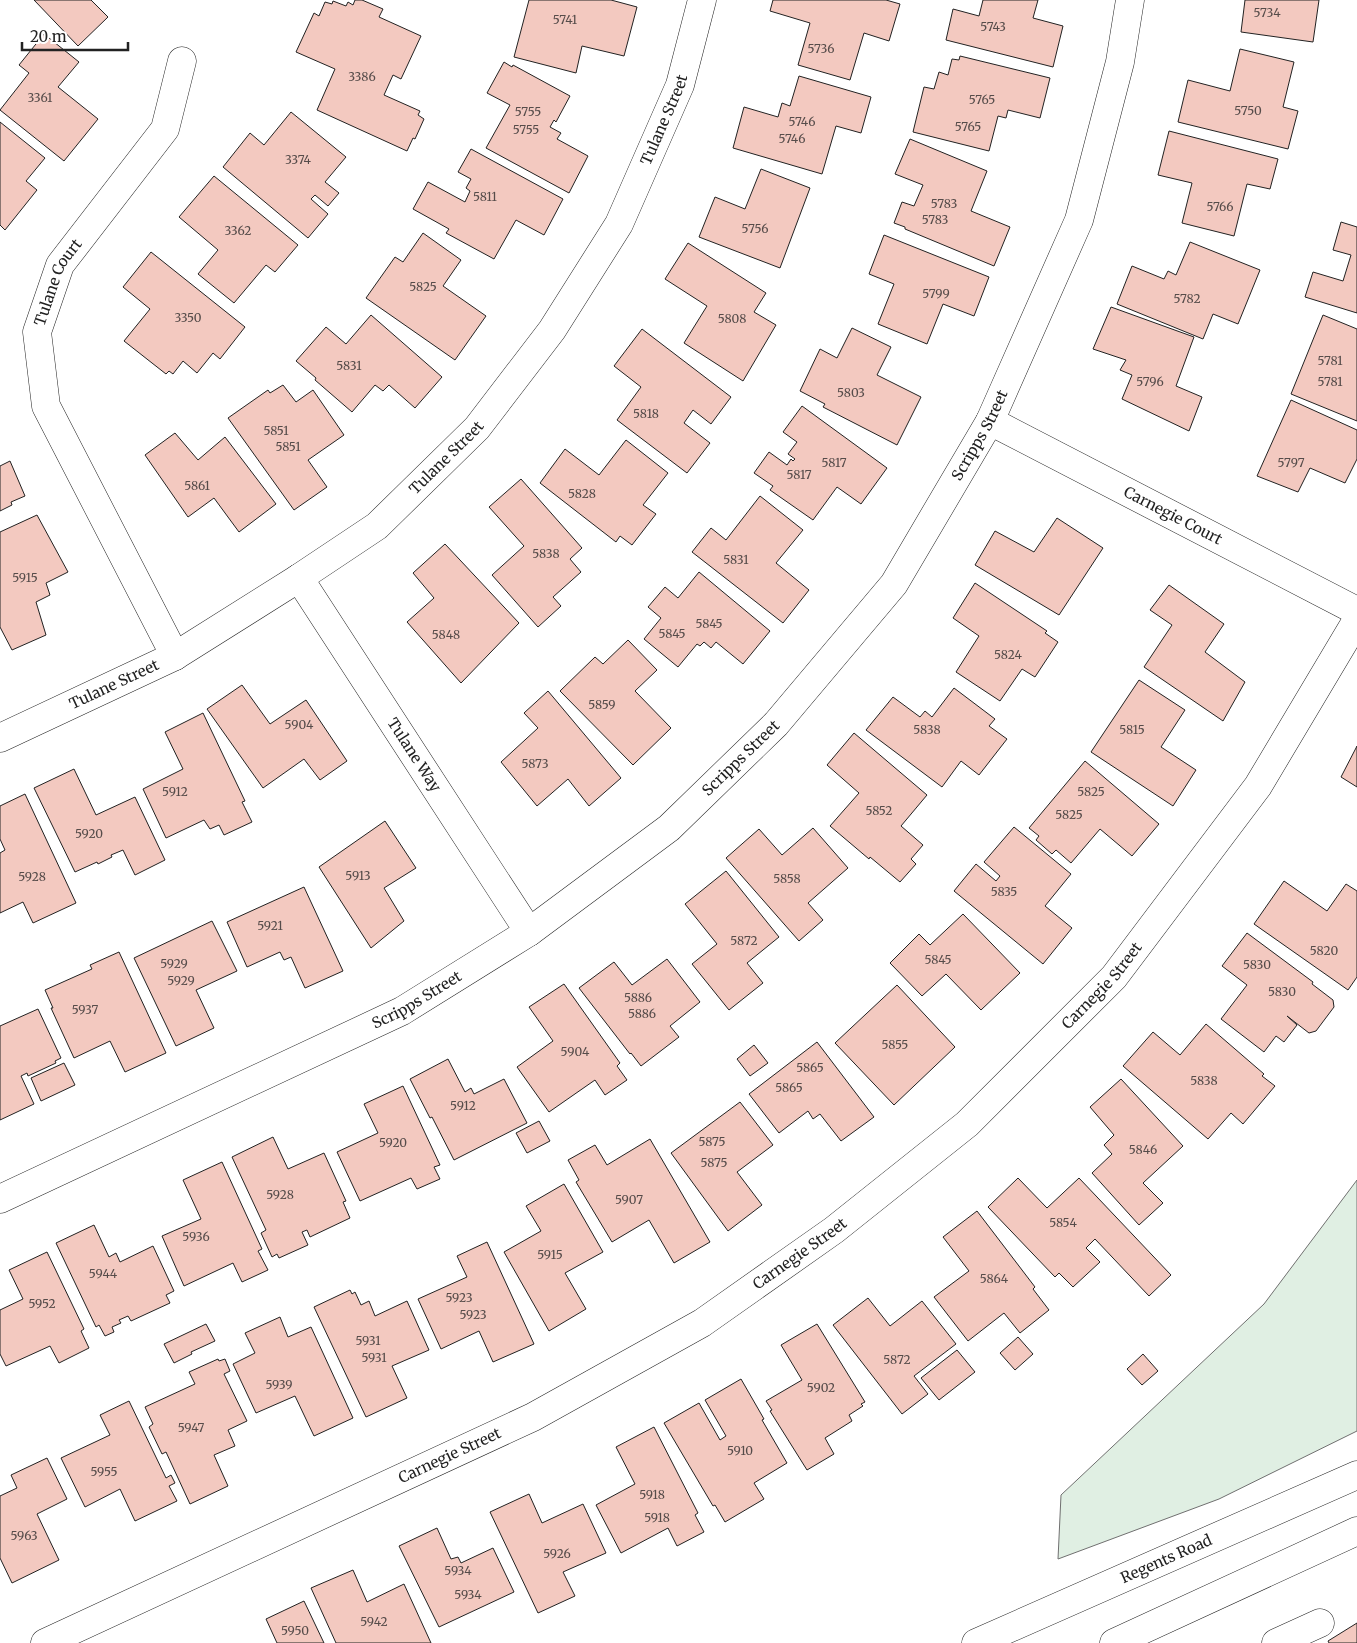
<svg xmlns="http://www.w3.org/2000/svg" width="1357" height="1643" font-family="Merriweather,serif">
  <rect width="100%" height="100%" fill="#fff"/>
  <polygon fill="#e0efe3" stroke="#6f6f6f" points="1357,1180 1357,1431 1219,1499 1058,1559 1061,1495 1264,1304"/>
  <g fill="#f3c9c0" stroke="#222">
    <polygon points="34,0 91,0 108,17 78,46"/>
    <polygon points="355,0 362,0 383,9 379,17 421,36 401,79 393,75 384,95 420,111 418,115 424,119 415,139 413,138 407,151 317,110 335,69 296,52 314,13 319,16 325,2 332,4 333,1 346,6 348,2 353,5"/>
    <polygon points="529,0 611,0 637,7 624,56 582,46 576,73 514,57"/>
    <polygon points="773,0 886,0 900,4 889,41 864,33 850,80 798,65 810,23 770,11"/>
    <polygon points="983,0 1038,0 1033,18 1063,26 1053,67 946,40 953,9 979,16"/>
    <polygon points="1245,0 1319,0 1313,42 1241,32"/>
    <polygon points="44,34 79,62 58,87 98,119 64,161 0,110 29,73 19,65"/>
    <polygon points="1240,49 1294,62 1283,107 1298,111 1288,149 1178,122 1188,80 1230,91"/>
    <polygon points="960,56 1050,78 1040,118 1008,110 1006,118 998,116 989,151 913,132 924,87 934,89 939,72 948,75 952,59 959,60"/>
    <polygon points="504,62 512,67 513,65 570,96 556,122 554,120 550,127 561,133 557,139 588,156 569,193 486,148 510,105 487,93"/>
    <polygon points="799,76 871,97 861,133 836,126 822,174 733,148 744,107 778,117 782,103 790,106"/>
    <polygon points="291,112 346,157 325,182 339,193 328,206 315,195 311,199 328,214 308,238 223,167 250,133 264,145"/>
    <polygon points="0,122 45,158 26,181 37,190 5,230 0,225"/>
    <polygon points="1169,131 1278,159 1270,189 1247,184 1234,236 1182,223 1192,183 1158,175"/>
    <polygon points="910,139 987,171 971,211 1010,227 994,266 905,229 905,227 894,223 902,202 914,206 923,185 895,174"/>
    <polygon points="471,149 563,199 544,235 516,220 494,259 446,233 449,229 413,209 428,182 465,202 470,191 466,188 471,179 458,172"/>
    <polygon points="761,169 810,188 780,268 699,237 715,197 745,209"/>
    <polygon points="214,176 298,245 275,272 266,265 234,303 198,274 218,250 179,217"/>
    <polygon points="1341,222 1357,227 1357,313 1305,297 1313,272 1343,281 1351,255 1333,250"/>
    <polygon points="423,233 461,260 443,286 486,316 455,360 366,298 395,257 403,262"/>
    <polygon points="884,235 989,277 974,316 943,304 927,344 878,324 894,284 869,274"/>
    <polygon points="1190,242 1260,270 1238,324 1213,314 1203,339 1117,304 1132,266 1164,279 1168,271 1176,275"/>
    <polygon points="688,243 766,293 754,312 776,325 743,381 684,343 707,306 665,279"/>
    <polygon points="151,252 245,327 220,359 213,353 197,373 183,361 173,374 169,371 166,374 124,341 150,309 123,287"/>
    <polygon points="1111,307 1194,337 1176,386 1202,397 1189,431 1122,399 1132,375 1120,370 1126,360 1093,349"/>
    <polygon points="371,315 442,377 415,408 389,385 383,391 375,385 352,412 315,380 316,378 296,361 326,327 346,344"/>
    <polygon points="1323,315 1357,329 1357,421 1291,394"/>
    <polygon points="852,328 891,347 877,375 921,397 897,445 823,407 825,404 800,391 820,349 837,358"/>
    <polygon points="642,329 731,397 711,424 693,410 684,423 710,443 687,473 617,420 641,387 614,366"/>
    <polygon points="283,385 296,402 313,390 344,435 308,460 327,487 294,510 228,418 268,390 270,393"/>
    <polygon points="1291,400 1357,430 1357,459 1345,483 1310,468 1298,492 1257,476"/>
    <polygon points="802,406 887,468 861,504 837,487 813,520 770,490 773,486 754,473 769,452 787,465 791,459 793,461 795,459 788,454 797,442 783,432"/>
    <polygon points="175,433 198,460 225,437 276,504 239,532 214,498 188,517 145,455"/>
    <polygon points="626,440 668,473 643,505 656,514 632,545 620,536 616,542 540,483 565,449 599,475"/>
    <polygon points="10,461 25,496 11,502 12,505 0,511 0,466"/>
    <polygon points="521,479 582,548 570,559 581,572 553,597 561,606 538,627 492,575 524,546 489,507"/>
    <polygon points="760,496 803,530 776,563 809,590 783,623 692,552 711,528 726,540"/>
    <polygon points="37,515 68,572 46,583 50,595 36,602 46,635 12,650 0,627 0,532"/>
    <polygon points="1057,518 1103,548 1059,615 975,565 995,531 1034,552"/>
    <polygon points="445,544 519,623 461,683 407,622 434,598 413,573"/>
    <polygon points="699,572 770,631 743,664 716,642 711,648 704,642 700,646 697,644 678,667 644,639 661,618 648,607 665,587 678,598"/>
    <polygon points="975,583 1047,631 1045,633 1058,642 1035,677 1022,669 1000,701 956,672 979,636 953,618"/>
    <polygon points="1169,585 1224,624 1205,652 1245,682 1223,721 1144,667 1172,625 1150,610"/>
    <polygon points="628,640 657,670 635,691 671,728 633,765 560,691 595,657 603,664"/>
    <polygon points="1139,680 1185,710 1161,747 1196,770 1173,806 1091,752"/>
    <polygon points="242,685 270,724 306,700 347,761 320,780 304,759 263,788 207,709"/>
    <polygon points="954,688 995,719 989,726 1007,739 979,775 961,761 942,787 866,730 893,697 920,717 925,711 932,717"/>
    <polygon points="548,691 621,778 589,806 568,779 537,806 501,762 538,728 524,713"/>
    <polygon points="203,713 245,801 242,802 252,822 224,835 219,825 210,829 204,820 166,838 143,789 183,769 165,732"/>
    <polygon points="854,733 927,795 901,826 923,845 911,859 916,864 900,882 870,857 869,859 830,826 859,793 827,765"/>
    <polygon points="1357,746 1357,787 1341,777"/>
    <polygon points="1085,761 1159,824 1132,856 1100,829 1071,863 1056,850 1052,854 1036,840 1039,836 1029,828"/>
    <polygon points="74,769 96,815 135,797 165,860 135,875 123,850 111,855 112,857 98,864 97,862 75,872 34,788"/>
    <polygon points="25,794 76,903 33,923 23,902 0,913 0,853 5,850 0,839 0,806"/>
    <polygon points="385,821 416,868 384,888 404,921 371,948 319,867"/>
    <polygon points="1014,827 1071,874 1045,906 1072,928 1043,964 954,891 976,864 996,881 1000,876 984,862"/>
    <polygon points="813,828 848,868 808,903 823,920 799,941 726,858 759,829 782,855"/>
    <polygon points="726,871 779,937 747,963 763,983 729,1010 692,964 717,944 685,904"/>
    <polygon points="1284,881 1327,911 1346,884 1357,891 1357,977 1348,990 1254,924"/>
    <polygon points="304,887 343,971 305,988 291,957 284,960 280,952 247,967 227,922"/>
    <polygon points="963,914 1020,973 981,1010 946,974 922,996 890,963 919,934 930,945"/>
    <polygon points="212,921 237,971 196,990 214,1028 176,1046 134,958"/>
    <polygon points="1247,933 1313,982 1312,984 1333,1000 1334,1007 1316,1031 1309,1033 1287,1016 1297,1025 1284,1042 1276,1036 1264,1052 1221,1019 1247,985 1222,966"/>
    <polygon points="119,952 166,1053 125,1072 110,1041 74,1058 51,1008 53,1008 45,990 92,969 90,965"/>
    <polygon points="667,959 700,1002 670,1026 679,1037 641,1066 631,1053 630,1054 579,988 614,962 632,985"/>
    <polygon points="564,984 620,1063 617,1066 627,1080 605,1095 595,1080 549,1112 517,1067 553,1041 529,1007"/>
    <polygon points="897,985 955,1047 894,1105 835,1043"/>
    <polygon points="38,1009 61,1058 55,1061 56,1063 28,1076 27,1073 21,1076 34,1104 0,1120 0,1026"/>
    <polygon points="1206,1024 1264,1074 1262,1076 1275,1086 1243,1124 1231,1113 1208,1139 1123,1066 1153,1032 1180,1055"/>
    <polygon points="817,1042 874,1117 841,1141 820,1114 813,1119 808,1111 779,1133 749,1094"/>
    <polygon points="754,1045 768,1063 750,1076 737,1059"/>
    <polygon points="448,1059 465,1092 471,1088 474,1094 504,1079 527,1123 454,1160 432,1117 430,1118 410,1079"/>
    <polygon points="64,1063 75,1085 41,1101 31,1078"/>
    <polygon points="1121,1079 1183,1146 1143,1183 1163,1203 1139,1225 1092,1173 1112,1154 1104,1145 1114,1135 1090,1107"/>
    <polygon points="403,1086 440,1165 434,1167 440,1179 417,1189 411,1178 360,1201 337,1152 378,1133 364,1104"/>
    <polygon points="740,1102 773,1145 737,1172 762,1205 728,1231 671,1153"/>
    <polygon points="539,1121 550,1141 527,1153 516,1133"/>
    <polygon points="273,1137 288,1169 324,1153 346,1201 343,1202 350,1218 310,1237 307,1230 302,1232 308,1245 279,1258 277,1254 272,1257 261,1233 266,1230 232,1157"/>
    <polygon points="650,1139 710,1242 674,1263 649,1220 612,1242 576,1182 579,1180 568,1160 595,1145 607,1165"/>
    <polygon points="222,1162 262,1249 258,1251 268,1270 242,1282 233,1263 184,1286 162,1236 201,1219 183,1180"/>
    <polygon points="1018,1178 1047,1208 1079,1178 1171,1275 1149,1296 1095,1239 1086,1248 1100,1262 1073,1287 1059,1273 1055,1277 988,1207"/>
    <polygon points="564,1184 603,1252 565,1273 586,1309 549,1331 504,1252 541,1231 526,1206"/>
    <polygon points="977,1211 1035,1287 1033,1289 1049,1310 1020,1333 1004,1313 968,1341 934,1297 969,1271 943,1237"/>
    <polygon points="94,1225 109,1257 116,1253 120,1262 153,1246 174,1291 166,1295 170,1303 131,1321 128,1316 119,1320 121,1323 112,1327 114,1332 105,1336 99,1325 96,1327 56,1243"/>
    <polygon points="487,1242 534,1344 493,1362 479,1331 441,1349 418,1299 467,1277 457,1256"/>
    <polygon points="47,1252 84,1329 81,1331 89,1348 59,1363 50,1346 6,1366 0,1354 0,1310 23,1299 9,1270"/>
    <polygon points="350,1290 352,1294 355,1292 361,1305 369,1301 375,1316 407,1301 429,1350 392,1366 407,1398 366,1417 314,1307"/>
    <polygon points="868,1298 890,1326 922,1301 956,1344 914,1376 928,1394 902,1414 833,1325"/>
    <polygon points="280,1317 288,1337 311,1327 353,1418 314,1436 295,1396 256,1413 233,1364 255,1353 245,1333"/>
    <polygon points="206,1324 215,1341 191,1352 192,1354 174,1363 164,1344"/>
    <polygon points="817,1324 865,1402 861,1404 863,1406 849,1415 852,1421 825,1438 834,1454 807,1470 770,1411 772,1410 766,1401 802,1380 781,1345"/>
    <polygon points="1018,1337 1033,1354 1015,1370 1000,1353"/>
    <polygon points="957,1350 975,1372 939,1400 921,1378"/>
    <polygon points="1143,1354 1158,1371 1142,1385 1127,1369"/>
    <polygon points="218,1359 219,1361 225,1359 230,1371 224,1374 247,1421 228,1430 235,1446 214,1455 228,1486 190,1504 166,1452 162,1454 149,1427 153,1424 145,1407 195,1384 189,1372"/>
    <polygon points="741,1379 764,1419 762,1420 787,1463 754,1483 764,1499 725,1522 715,1505 713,1506 664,1423 699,1403 720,1440 726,1436 705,1400"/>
    <polygon points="129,1401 166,1478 171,1475 175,1483 169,1486 177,1501 135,1521 120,1489 85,1507 61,1458 110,1435 100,1415"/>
    <polygon points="654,1427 698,1513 695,1515 704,1532 677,1546 668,1528 621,1553 596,1505 635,1484 616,1447"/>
    <polygon points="47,1458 67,1499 37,1514 59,1560 12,1583 0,1558 0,1496 17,1488 11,1475"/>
    <polygon points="529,1494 542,1523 583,1504 606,1553 563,1572 575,1596 538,1613 490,1512"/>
    <polygon points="437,1528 451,1559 458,1557 461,1563 493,1548 514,1592 439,1627 399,1546"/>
    <polygon points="353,1570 367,1602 404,1584 431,1643 336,1643 311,1588"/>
    <polygon points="304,1601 324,1643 277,1643 266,1619"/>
    <polygon points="1357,1623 1357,1643 1329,1643 1328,1641"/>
  </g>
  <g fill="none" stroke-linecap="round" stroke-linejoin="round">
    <defs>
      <g id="street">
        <path id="s1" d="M 990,421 L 1357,611"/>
        <path id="s2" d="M 299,578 L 529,932"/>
        <path id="s3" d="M 175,656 L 46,406 L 37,332 L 60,265 L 165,129 L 182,61"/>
        <path id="s4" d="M 0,738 L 175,656 L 299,578 L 377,526 L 477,428 L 552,330 L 619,224 L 680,85 L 702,0"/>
        <path id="s5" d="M 0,1199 L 402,1011 L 529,932 L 669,828 L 776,724 L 894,584 L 990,421 L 1079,220 L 1120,62 L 1130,0"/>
        <path id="s6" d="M 45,1643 L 533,1417 L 702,1323 L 834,1230 L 967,1124 L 1114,977 L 1258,786 L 1357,620"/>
        <polyline points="1276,1643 1320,1623"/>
      </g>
      <g id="secondary">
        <path id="s7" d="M 976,1643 L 1357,1475"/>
        <polyline points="1114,1643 1357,1531"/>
      </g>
    </defs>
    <use href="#street" stroke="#222" stroke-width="29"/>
    <use href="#secondary" stroke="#222" stroke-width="29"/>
    <use href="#street" stroke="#fff" stroke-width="28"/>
    <use href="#secondary" stroke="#fff" stroke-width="28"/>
  </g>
  <g text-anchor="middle" stroke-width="4" stroke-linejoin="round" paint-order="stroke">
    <g font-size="12" fill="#564c4a">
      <text x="1267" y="17">5734</text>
      <text x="565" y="24">5741</text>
      <text x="993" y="31">5743</text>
      <text x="821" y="53">5736</text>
      <text x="362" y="81">3386</text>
      <text x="40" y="102">3361</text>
      <text x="982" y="104">5765</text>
      <text x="1248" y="115">5750</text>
      <text x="528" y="116">5755</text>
      <text x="802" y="126">5746</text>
      <text x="968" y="131">5765</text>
      <text x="526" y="134">5755</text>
      <text x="792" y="143">5746</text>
      <text x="298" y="164">3374</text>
      <text x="485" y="201">5811</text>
      <text x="944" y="208">5783</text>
      <text x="1220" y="211">5766</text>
      <text x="935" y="224">5783</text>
      <text x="755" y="233">5756</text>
      <text x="238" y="235">3362</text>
      <text x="423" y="291">5825</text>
      <text x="936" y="298">5799</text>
      <text x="1187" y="303">5782</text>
      <text x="188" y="322">3350</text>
      <text x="732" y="323">5808</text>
      <text x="1330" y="365">5781</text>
      <text x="349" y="370">5831</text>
      <text x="1150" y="386">5796</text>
      <text x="1330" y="386">5781</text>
      <text x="851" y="397">5803</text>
      <text x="646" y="418">5818</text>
      <text x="276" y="435">5851</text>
      <text x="288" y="451">5851</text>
      <text x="834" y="467">5817</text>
      <text x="1291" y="467">5797</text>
      <text x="799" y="479">5817</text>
      <text x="197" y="490">5861</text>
      <text x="582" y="498">5828</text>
      <text x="546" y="558">5838</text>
      <text x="736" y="564">5831</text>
      <text x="25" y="582">5915</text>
      <text x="709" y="628">5845</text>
      <text x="672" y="638">5845</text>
      <text x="446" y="639">5848</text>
      <text x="1008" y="659">5824</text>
      <text x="602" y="709">5859</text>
      <text x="299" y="729">5904</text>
      <text x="927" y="734">5838</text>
      <text x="1132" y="734">5815</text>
      <text x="535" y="768">5873</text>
      <text x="175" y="796">5912</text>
      <text x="1091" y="796">5825</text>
      <text x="879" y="815">5852</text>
      <text x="1069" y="819">5825</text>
      <text x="89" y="838">5920</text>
      <text x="358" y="880">5913</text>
      <text x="32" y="881">5928</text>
      <text x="787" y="883">5858</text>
      <text x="1004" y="896">5835</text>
      <text x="270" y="930">5921</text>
      <text x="744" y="945">5872</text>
      <text x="1324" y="955">5820</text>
      <text x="938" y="964">5845</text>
      <text x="174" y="968">5929</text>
      <text x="1257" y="969">5830</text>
      <text x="181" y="985">5929</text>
      <text x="1282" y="996">5830</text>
      <text x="638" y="1002">5886</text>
      <text x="85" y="1014">5937</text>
      <text x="642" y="1018">5886</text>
      <text x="895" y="1049">5855</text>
      <text x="575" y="1056">5904</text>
      <text x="810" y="1072">5865</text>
      <text x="1204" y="1085">5838</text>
      <text x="789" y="1092">5865</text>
      <text x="463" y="1110">5912</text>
      <text x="712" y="1146">5875</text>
      <text x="393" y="1147">5920</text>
      <text x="1143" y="1154">5846</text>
      <text x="714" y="1167">5875</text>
      <text x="280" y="1199">5928</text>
      <text x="629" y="1204">5907</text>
      <text x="1063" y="1227">5854</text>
      <text x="196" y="1241">5936</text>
      <text x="550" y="1259">5915</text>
      <text x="103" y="1278">5944</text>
      <text x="994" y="1283">5864</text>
      <text x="459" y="1302">5923</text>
      <text x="42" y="1308">5952</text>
      <text x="473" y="1319">5923</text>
      <text x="368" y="1345">5931</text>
      <text x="374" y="1362">5931</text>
      <text x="897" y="1364">5872</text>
      <text x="279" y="1389">5939</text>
      <text x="821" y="1392">5902</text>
      <text x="191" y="1432">5947</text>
      <text x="740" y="1455">5910</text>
      <text x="104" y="1476">5955</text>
      <text x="652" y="1499">5918</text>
      <text x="657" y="1522">5918</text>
      <text x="24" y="1540">5963</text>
      <text x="557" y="1558">5926</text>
      <text x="458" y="1575">5934</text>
      <text x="468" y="1599">5934</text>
      <text x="374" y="1626">5942</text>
      <text x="295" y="1635">5950</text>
    </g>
    <g font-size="15" fill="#222" stroke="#fff">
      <text dy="5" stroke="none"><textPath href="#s4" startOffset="936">Tulane Street</textPath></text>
      <text dy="5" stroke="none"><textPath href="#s3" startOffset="410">Tulane Court</textPath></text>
      <text dy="5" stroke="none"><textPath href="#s5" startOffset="1272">Scripps Street</textPath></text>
      <text dy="5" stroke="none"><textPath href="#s4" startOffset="531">Tulane Street</textPath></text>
      <text dy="5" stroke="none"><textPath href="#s1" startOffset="206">Carnegie Court</textPath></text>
      <text dy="5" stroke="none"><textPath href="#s4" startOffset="126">Tulane Street</textPath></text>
      <text dy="5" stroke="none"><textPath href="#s2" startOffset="211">Tulane Way</textPath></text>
      <text dy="5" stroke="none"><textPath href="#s5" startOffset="868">Scripps Street</textPath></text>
      <text dy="5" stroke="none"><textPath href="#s6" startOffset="1256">Carnegie Street</textPath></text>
      <text dy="5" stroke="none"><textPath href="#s5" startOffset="462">Scripps Street</textPath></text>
      <text dy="5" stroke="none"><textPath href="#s6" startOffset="851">Carnegie Street</textPath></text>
      <text dy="5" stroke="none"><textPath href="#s6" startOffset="446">Carnegie Street</textPath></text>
      <text dy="5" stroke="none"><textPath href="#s7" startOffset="208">Regents Road</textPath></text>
    </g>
  </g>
  <path d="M22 42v8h106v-8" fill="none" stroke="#222222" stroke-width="2.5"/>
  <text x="30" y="42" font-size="15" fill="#222222" stroke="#ffffff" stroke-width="4" paint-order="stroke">20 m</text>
</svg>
